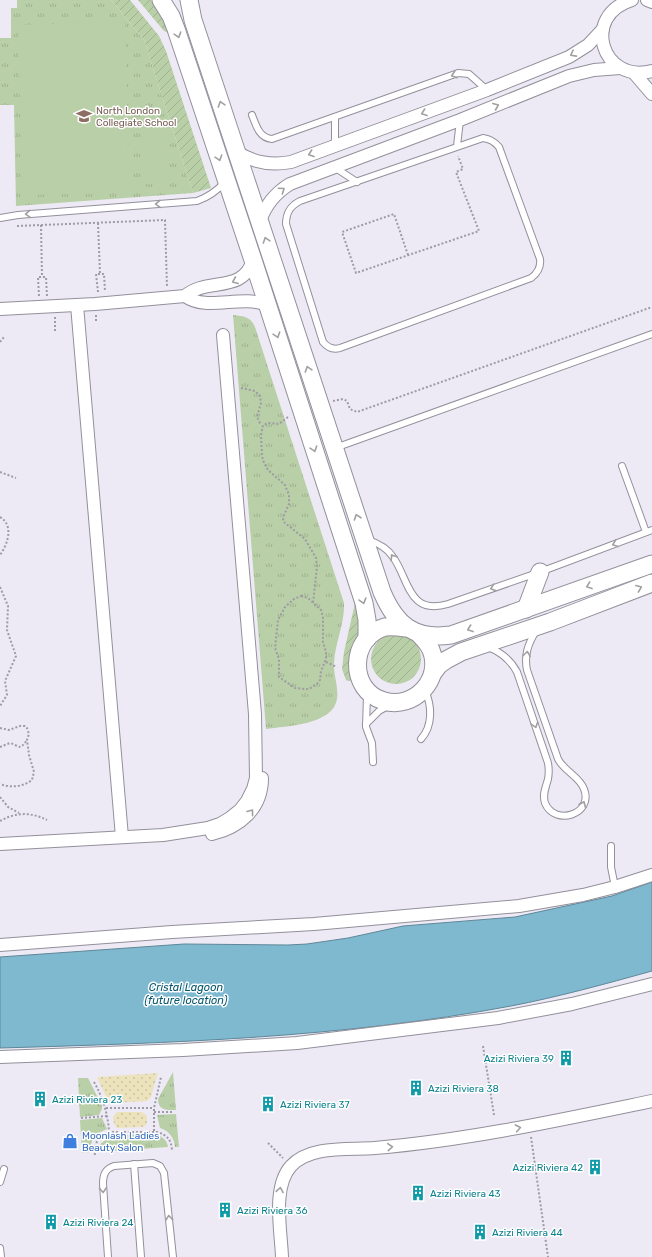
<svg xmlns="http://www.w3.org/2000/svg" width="652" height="1257" font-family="Rubik,sans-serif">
  <defs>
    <pattern id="grass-tufts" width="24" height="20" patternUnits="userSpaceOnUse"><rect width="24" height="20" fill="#b9cfa7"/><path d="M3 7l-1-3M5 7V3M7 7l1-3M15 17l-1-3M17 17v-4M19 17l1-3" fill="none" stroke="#9eb18f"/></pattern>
    <pattern id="sand-dots" width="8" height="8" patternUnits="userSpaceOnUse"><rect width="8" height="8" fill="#ece3bd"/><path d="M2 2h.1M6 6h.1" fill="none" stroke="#c9c2a2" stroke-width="1.8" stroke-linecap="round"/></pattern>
    <pattern id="garden-furrows" width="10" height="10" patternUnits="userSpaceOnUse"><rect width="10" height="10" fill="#b9cfa7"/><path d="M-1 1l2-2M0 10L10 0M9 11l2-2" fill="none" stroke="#9eb18f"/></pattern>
  </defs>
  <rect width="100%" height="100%" fill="#edeaf6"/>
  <g fill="url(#grass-tufts)">
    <polygon points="17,0 111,0 144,40 193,193 16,206 14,105 0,105 0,38 11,38 11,8 17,8"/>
    <path d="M 233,315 C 244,316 251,317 255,327 L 344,603 C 345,623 335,643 334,663 C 333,675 339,687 337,699 C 333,725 286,726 266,729 Z"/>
    <path d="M 173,1072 L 176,1110 C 167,1110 158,1111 158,1099 Z"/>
    <polygon points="78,1078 88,1078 102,1106 102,1109 99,1115 80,1117"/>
    <path d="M 176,1114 L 179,1147 L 175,1147 C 174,1137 169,1131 160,1128 L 157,1115 Z"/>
    <path d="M 102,1118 L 107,1129 C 96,1133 90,1140 90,1152 L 82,1153 L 80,1120 Z"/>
    <path d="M 150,1134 C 159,1134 167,1138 168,1147 L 98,1152 C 98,1132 136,1135 150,1134 Z"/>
  </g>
  <g fill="url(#sand-dots)">
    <polygon points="158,1073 151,1097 147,1101 112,1103 107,1099 97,1077"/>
    <polygon points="117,1112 142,1112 147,1116 147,1124 143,1127 117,1128 114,1124 113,1117"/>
  </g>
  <g fill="url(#garden-furrows)">
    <polygon points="111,0 130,0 159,36 166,51 211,188 193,193 144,40"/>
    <polygon points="138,0 151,0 164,18 169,33 164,31"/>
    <polygon points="353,585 362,628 352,647 351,653 352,680 348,681 346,680 342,669 344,652 355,603 349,586"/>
    <circle cx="396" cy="659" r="25"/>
  </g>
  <g fill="#b9cfa7">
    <polygon points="125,22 129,193 22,195 18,25"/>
    <polygon points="167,128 168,184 142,184 141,129"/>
  </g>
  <path fill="#7fb9d0" stroke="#5e8798" d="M 652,882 L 652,971 C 605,984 558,997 511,1006 C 341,1038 172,1043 0,1048 L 0,957 L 184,944 L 288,945 L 307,944 L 348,938 L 403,926 L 515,917 L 612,896 Z"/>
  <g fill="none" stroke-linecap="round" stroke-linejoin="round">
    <defs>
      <g id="lane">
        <path d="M 252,115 C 256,125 259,138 272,139 L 458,73 L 469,74 L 487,90"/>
        <path d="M 483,138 C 490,139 494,141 499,147 L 540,259 C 541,267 538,273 531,278 L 340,348 C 333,350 328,348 323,342 L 286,224 C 286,213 290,206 300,201 Z"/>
        <polyline points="335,146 335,117"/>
        <polyline points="457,146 460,120"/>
        <polyline points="334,167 357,182"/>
        <path d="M 0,218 L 18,215 L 197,201 C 208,197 217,191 225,182"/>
        <polyline points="335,448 652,334"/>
        <polyline points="622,466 646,532"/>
        <path d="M 368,540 C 378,543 387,548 393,557 C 409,579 408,616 448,604 L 540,572 L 652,530"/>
        <path d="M 488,647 C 501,652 510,659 517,672 L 548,763 C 549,769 549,774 548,779 C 546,787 542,794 545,803 C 555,827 594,814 584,789 C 580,777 564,771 558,759 L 527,670 C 524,655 528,644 536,631"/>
        <polyline points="367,695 366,727 372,743 373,762"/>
        <polyline points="366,724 379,711 388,706"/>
        <path d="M 421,739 C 433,726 432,705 425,691"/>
        <polyline points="611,846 611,867 615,887"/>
        <polyline points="134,1164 141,1257"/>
        <polyline points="0,1182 4,1169"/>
        <polyline points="0,1248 1,1257"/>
        <path d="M 108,1257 L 103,1184 C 103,1175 105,1169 114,1166 L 153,1163 L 160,1166 L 164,1173 L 173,1257"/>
      </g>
      <g id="street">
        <path d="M 632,0 C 581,15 601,84 652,71"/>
        <polyline points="647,0 652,2"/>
        <polyline points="634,73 652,94"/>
        <path d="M 237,152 C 254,163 271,166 291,162 L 487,90 L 569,57 L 588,45 L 603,29"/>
        <path d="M 260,221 C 266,204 275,193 290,184 L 460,120 L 569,76 L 594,70 L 620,68"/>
        <path d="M 185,296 C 207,312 241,294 267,305"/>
        <polyline points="77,305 122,837"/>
        <path d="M 0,309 L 95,304 L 185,296 C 207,277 243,294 253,260"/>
        <path d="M 212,834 C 240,827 262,809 262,778"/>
        <polyline points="0,844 163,835 208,828 220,824 230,818 240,810 247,801 253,789 256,778 255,714 223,335"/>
        <polyline points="0,945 172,932 314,924 519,906 583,895 615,887 652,875"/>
        <polyline points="0,1057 183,1050 297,1043 498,1018 572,1004 652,984"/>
        <path d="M 282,1257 C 281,1230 272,1187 291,1166 C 310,1145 348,1150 375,1148 C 468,1140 560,1120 652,1101"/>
      </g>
      <g id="secondary">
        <polyline points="161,0 171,16 176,29 253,260 364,603 367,620 367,639"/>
        <path d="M 189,0 L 193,20 L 382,592 C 396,625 414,640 451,635 L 652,564"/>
        <polyline points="526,609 540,572"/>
        <path d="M 406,628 C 399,627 392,626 385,627 C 349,637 348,691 384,701 C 414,710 443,679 431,650 C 428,643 423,638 418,633"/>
        <polyline points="433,673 439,665 446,660 461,652 550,622 652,583"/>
      </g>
    </defs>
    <use href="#lane" stroke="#93909b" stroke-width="8"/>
    <use href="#street" stroke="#93909b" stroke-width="14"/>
    <use href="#secondary" stroke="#93909b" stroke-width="19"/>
    <g stroke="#9d9ba4" stroke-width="2" stroke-dasharray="2 2" stroke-linecap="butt">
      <polyline points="98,223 100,274"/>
      <polyline points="41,225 42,277"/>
      <polyline points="17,226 165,220 167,287"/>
      <polyline points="408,255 394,214 342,232 356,273 479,231 456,172 463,169 458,156"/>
      <polyline points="98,292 96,274 104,274 105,291"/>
      <polyline points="39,296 38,277 46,277 47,296"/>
      <polyline points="96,315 96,321"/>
      <polyline points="55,317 55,331"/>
      <polyline points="0,342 4,337"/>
      <polyline points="241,388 255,391 260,396 261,403 257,417 260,423 262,424"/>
      <polyline points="333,401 343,399 347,401 350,409 357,412 652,307"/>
      <polyline points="288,417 279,424 269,423 263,425 261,435 262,456 264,463 268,470 285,485 289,495 289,504 284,515 283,520 285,523 305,539 316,558 317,567 313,603"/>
      <polyline points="0,472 16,478"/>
      <path d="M 0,517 C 14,525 8,544 0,555"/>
      <polyline points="0,587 8,606 7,630 16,656 5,681 7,695 0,706"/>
      <polygon points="301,596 308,598 321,610 323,617 323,642 326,652 326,659 321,671 320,680 317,684 309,689 304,689 295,688 279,677 279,659 275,648 278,620 285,607 294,599"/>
      <polyline points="326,662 337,667"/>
      <path d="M 0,728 L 9,730 L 20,726 L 25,726 L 27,728 L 29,734 L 27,740 L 29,755 L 34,772 L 32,780 C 23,787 11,788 0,784"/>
      <path d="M 0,747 L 10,743 C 20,746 19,751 27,740"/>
      <polyline points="0,797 8,807 19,813"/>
      <path d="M 0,821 C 16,812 31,812 47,820"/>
      <polyline points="483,1046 494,1115"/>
      <path d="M 94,1082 C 103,1098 108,1114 109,1132"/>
      <polyline points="106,1108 154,1108"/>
      <polyline points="154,1112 174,1112"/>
      <polyline points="81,1118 107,1116"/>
      <polyline points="154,1131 154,1108 161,1077"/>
      <polyline points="531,1137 548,1257"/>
      <polyline points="268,1143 283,1158"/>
      <path d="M 95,1155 C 93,1143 100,1134 112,1132 L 157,1132 C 167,1135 171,1139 172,1150"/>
    </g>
    <use href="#lane" stroke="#fff" stroke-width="6"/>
    <use href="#street" stroke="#fff" stroke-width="12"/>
    <use href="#secondary" stroke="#fff" stroke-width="17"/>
  </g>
  <defs><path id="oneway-chevron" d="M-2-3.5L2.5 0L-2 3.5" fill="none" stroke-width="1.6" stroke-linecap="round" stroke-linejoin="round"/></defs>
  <g stroke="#a0a0a1">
    <use href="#oneway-chevron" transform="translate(178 35) rotate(72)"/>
    <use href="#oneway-chevron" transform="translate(573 54) rotate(152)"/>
    <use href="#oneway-chevron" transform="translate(454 75) rotate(163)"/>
    <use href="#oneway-chevron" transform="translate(221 104) rotate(-108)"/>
    <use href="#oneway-chevron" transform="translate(496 106) rotate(-22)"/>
    <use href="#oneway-chevron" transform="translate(424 113) rotate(160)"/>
    <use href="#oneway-chevron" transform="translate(311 154) rotate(160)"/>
    <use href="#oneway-chevron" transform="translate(219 158) rotate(72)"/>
    <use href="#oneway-chevron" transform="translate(282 190) rotate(-35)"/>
    <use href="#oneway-chevron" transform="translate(158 204) rotate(176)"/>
    <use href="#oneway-chevron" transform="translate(28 214) rotate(176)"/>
    <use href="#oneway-chevron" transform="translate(266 240) rotate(-108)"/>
    <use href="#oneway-chevron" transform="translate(235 281) rotate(157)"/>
    <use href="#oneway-chevron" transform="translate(277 335) rotate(72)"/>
    <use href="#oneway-chevron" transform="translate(308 369) rotate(-108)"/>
    <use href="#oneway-chevron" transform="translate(314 449) rotate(72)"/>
    <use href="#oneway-chevron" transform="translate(357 517) rotate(-109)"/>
    <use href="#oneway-chevron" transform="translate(615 544) rotate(160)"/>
    <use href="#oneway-chevron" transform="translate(393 557) rotate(-123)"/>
    <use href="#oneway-chevron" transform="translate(589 586) rotate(160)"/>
    <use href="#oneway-chevron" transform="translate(493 588) rotate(161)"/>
    <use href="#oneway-chevron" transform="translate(639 588) rotate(-21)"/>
    <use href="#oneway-chevron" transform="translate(363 601) rotate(74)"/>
    <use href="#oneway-chevron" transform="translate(470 629) rotate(160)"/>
    <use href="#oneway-chevron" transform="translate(527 654) rotate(-83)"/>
    <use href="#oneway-chevron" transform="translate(535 725) rotate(72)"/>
    <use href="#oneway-chevron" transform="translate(583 804) rotate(-67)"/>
    <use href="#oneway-chevron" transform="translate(251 812) rotate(-53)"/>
    <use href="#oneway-chevron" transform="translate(518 1128) rotate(-11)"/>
    <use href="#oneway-chevron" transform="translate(390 1147) rotate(-5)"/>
    <use href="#oneway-chevron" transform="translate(103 1190) rotate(86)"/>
    <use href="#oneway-chevron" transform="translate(280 1190) rotate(-81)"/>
    <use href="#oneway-chevron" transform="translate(169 1218) rotate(-96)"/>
  </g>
  <defs>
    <symbol id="school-bare" viewBox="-9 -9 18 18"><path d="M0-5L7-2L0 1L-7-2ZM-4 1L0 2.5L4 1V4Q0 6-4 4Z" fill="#8d6e63" stroke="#fff" stroke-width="2.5" paint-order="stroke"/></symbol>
    <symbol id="building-bare" viewBox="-9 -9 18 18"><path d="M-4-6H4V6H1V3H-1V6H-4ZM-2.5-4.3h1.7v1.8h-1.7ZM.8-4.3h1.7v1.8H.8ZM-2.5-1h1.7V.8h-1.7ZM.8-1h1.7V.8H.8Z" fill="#0f9aa8" stroke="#fff" stroke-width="2.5" paint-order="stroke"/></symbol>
    <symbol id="shop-bare" viewBox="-9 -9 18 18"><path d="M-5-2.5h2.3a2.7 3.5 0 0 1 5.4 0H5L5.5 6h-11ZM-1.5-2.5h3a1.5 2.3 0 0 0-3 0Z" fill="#3f7fe0" stroke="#fff" stroke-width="2.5" paint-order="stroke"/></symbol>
  </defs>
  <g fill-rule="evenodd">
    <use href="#school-bare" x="73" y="105" width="22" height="22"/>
    <use href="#building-bare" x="555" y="1047" width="22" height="22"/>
    <use href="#building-bare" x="405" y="1077" width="22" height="22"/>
    <use href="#building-bare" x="29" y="1088" width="22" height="22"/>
    <use href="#building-bare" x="257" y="1093" width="22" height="22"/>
    <use href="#shop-bare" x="59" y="1130" width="22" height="22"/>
    <use href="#building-bare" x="584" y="1156" width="22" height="22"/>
    <use href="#building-bare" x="407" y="1182" width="22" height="22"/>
    <use href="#building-bare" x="214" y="1199" width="22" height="22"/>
    <use href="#building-bare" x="40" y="1211" width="22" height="22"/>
    <use href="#building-bare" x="469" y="1221" width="22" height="22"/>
  </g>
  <g text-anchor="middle" stroke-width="3" stroke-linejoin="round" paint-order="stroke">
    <g font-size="10" fill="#785e54" stroke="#fff" text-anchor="start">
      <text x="96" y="114">North London<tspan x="96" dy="12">Collegiate School</tspan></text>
    </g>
    <g font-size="10" fill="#0d838f" stroke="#fff" text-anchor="start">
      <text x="554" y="1062" text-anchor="end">Azizi Riviera 39</text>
      <text x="428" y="1092">Azizi Riviera 38</text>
      <text x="52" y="1103">Azizi Riviera 23</text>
      <text x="280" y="1108">Azizi Riviera 37</text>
      <text x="583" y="1171" text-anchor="end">Azizi Riviera 42</text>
      <text x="430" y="1197">Azizi Riviera 43</text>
      <text x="237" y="1214">Azizi Riviera 36</text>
      <text x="63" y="1226">Azizi Riviera 24</text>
      <text x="492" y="1236">Azizi Riviera 44</text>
    </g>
    <g font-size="10" fill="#366cbe" stroke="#fff" text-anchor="start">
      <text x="82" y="1139">Moonlash Ladies<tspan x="82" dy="12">Beauty Salon</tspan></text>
    </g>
    <g font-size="11" font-style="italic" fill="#02556c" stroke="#fff">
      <text x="186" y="991">Cristal Lagoon<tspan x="186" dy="13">(future location)</tspan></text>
    </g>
  </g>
</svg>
